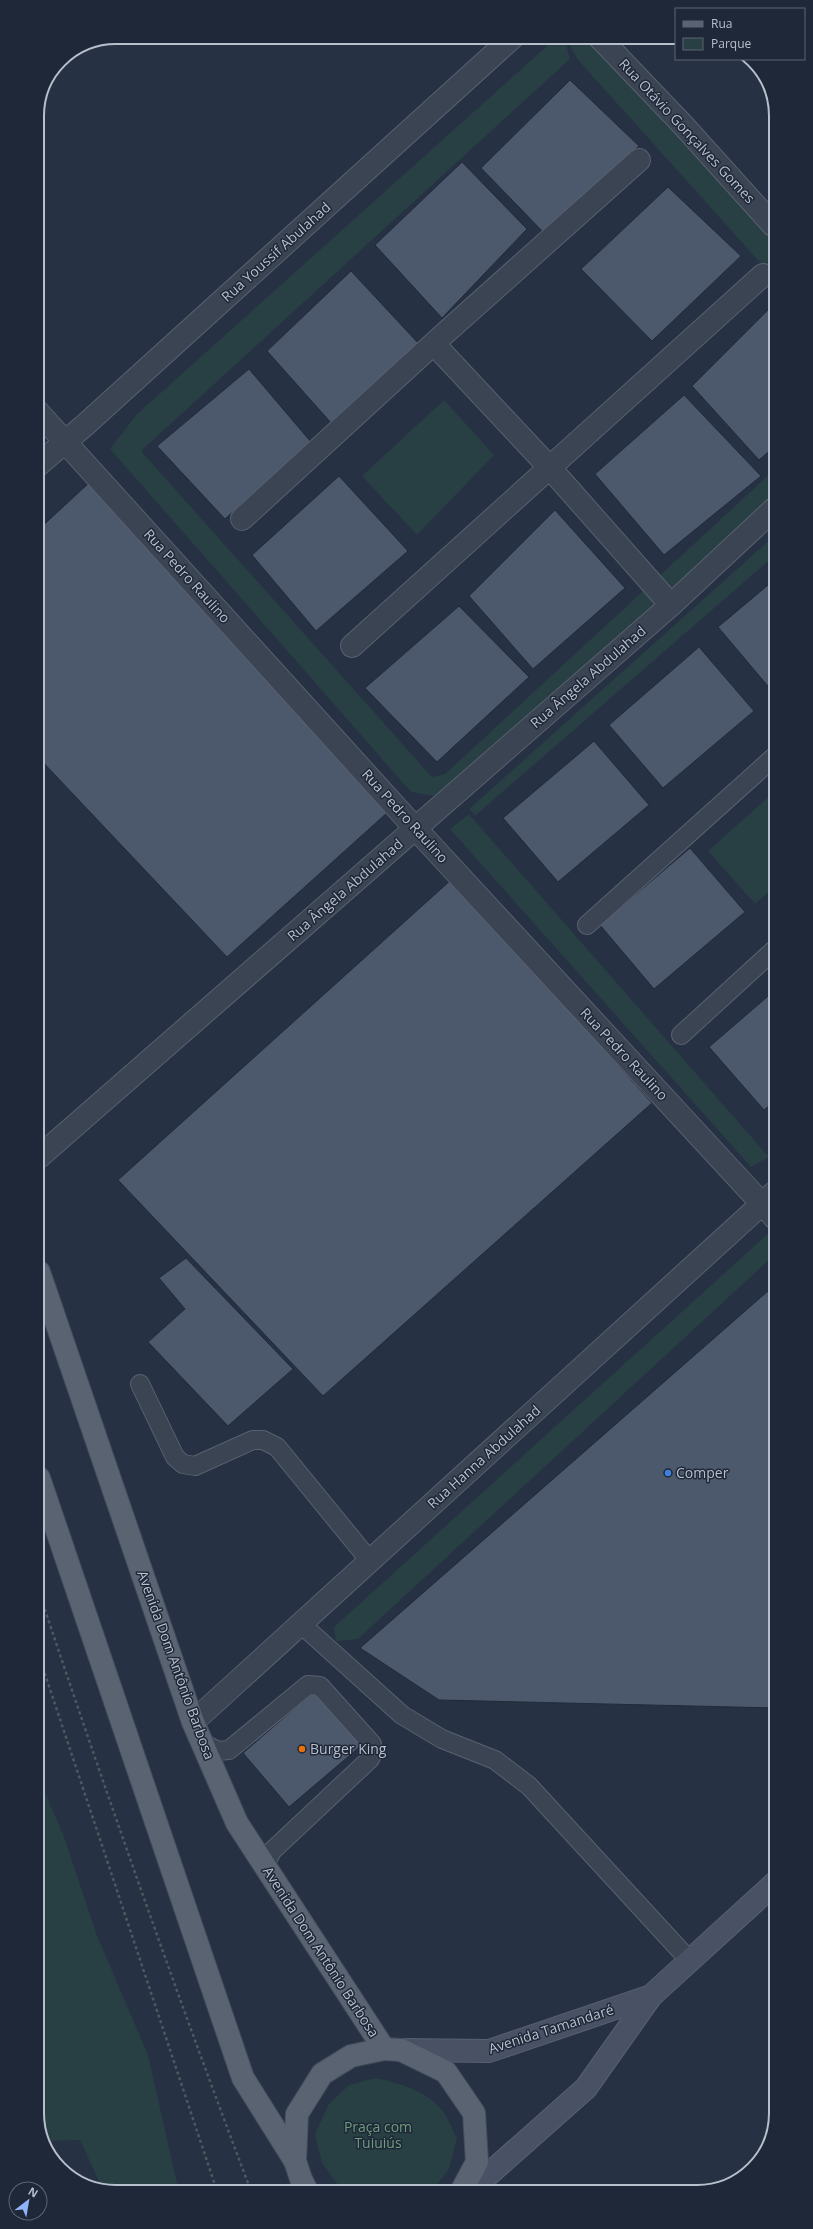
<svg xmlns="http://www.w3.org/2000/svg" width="813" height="2229" font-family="'Open Sans',sans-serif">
  <rect width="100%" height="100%" fill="#263143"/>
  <g fill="#283f44">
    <polygon points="557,37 564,37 570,59 141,451 432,777 445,774 774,470 774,496 445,798 411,792 110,449 137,414"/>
    <polygon points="565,37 575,37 593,44 773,240 773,277 578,60"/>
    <polygon points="444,400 494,455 417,535 362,476"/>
    <polygon points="774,536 774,556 475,816 469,809"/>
    <polygon points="774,792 774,887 755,904 708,851"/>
    <polygon points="469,814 769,1157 775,1152 775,1162 769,1157 751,1167 450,829"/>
    <polygon points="771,1231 775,1235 775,1266 769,1260 358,1639 336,1641 334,1627"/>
    <polygon points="39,1779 63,1834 96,1933 148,2055 179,2192 111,2192 102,2188 80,2140 45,2141 40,2133"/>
    <path d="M 376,2078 C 398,2083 428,2091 442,2110 C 448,2118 452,2129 457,2138 L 449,2169 L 433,2190 L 347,2191 L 339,2186 L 322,2163 L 315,2134 L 329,2104 L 349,2085 Z"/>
  </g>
  <g fill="#4c586c" stroke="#212a3a">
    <polygon points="570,80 639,146 543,232 481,168"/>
    <polygon points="462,162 527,229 442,318 375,245"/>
    <polygon points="668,187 741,256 652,341 581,269"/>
    <polygon points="351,271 419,344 332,424 267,351"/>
    <polygon points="774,304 774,447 759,460 692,386"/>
    <polygon points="249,369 311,442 225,519 157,446"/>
    <polygon points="684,395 761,476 664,555 595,474"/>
    <polygon points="339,476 408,551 316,631 252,555"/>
    <polygon points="90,482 388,812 227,957 38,757 38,530"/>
    <polygon points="555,510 625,588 533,669 469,596"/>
    <polygon points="774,580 774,689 772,691 718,627"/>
    <polygon points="459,606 529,677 437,762 365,688"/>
    <polygon points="699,647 754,711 663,788 609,725"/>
    <polygon points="594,741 649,805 558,882 503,818"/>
    <polygon points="690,848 745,912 654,989 600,925"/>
    <polygon points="452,879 652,1103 323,1396 118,1180"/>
    <polygon points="774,991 775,1101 764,1110 709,1047"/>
    <polygon points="186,1258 293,1369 228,1426 148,1342 185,1309 159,1278"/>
    <polygon points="768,1291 775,1298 775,1708 439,1700 360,1648"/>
    <polygon points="315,1691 362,1745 289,1807 243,1753"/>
  </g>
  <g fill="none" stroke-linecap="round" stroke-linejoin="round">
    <defs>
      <g id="lane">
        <polyline points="587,925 774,757"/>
        <polyline points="681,1035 774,950"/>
        <polyline points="140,1384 175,1457 183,1464 195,1466 253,1440 263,1440 277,1447 370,1561"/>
        <polyline points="301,1624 402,1715 442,1739 495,1760 529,1786 690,1961"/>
        <polyline points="202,1743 218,1751 229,1750 308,1685 320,1686 372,1744 373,1753 370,1759 272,1851 264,1866"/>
      </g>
      <g id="street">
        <polyline points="599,37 683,125 773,225"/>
        <polyline points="434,344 550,468 671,605"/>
        <polyline points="38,412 415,828 775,1218"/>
        <polyline points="38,465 85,425 513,37"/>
        <polyline points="242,519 443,335 639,160"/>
        <polyline points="352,646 763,275"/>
        <polyline points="39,1157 671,605 774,509"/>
        <polyline points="193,1722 775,1192"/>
      </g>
      <g id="secondary">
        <polyline points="401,2050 489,2051 651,1996"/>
        <polyline points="471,2190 586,2088 651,1996 776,1882"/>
      </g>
      <g id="primary">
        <polyline points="39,1272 193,1722 237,1823 384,2049"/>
        <polyline points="39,1478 243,2078 295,2161"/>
        <polyline points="307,2191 301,2179 295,2161 297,2114 322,2074 351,2056 384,2049 401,2050 446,2072 474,2113 477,2162 462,2190"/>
      </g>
    </defs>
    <use href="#lane" stroke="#596170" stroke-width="20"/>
    <use href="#street" stroke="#596170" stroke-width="24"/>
    <use href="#secondary" stroke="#596170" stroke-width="24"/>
    <use href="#primary" stroke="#444c5c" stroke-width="24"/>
    <g stroke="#475c60" stroke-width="2.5" stroke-dasharray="3 3" stroke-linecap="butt">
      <path d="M 39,1592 C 106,1793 176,1993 251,2191"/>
      <polyline points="39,1656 217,2191"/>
    </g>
    <use href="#lane" stroke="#3b4452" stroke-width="18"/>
    <use href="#street" stroke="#3b4452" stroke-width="22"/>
    <use href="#secondary" stroke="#495265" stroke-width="22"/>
    <use href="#primary" stroke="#596372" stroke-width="22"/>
  </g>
  <circle fill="#3f7fe0" stroke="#1f2838" stroke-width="1.5" cx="668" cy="1473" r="4"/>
  <circle fill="#e8710a" stroke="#1f2838" stroke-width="1.5" cx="302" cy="1749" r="4"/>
  <g text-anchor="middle" stroke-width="3" stroke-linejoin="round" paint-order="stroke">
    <g font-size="14" fill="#b8bfcc" stroke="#1f2838">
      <text transform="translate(687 131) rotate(47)" y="5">Rua Otávio Gonçalves Gomes</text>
      <text transform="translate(276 252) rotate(-42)" y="5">Rua Youssif Abulahad</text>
      <text transform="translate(187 576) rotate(48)" y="5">Rua Pedro Raulino</text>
      <text transform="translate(588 677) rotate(-41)" y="5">Rua Ângela Abdulahad</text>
      <text transform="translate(405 816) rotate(48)" y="5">Rua Pedro Raulino</text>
      <text transform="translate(345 890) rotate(-41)" y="5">Rua Ângela Abdulahad</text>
      <text transform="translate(624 1054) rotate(47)" y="5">Rua Pedro Raulino</text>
      <text transform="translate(484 1457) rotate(-42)" y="5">Rua Hanna Abdulahad</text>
      <text transform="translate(176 1665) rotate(70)" y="5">Avenida Dom Antônio Barbosa</text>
      <text transform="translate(321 1952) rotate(57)" y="5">Avenida Dom Antônio Barbosa</text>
      <text transform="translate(551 2029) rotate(-18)" y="5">Avenida Tamandaré</text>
    </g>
    <g font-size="14" fill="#b8bfcc" stroke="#1f2838" text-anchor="start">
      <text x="676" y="1478">Comper</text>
      <text x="310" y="1754">Burger King</text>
    </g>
    <g font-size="14" fill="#6f9d7b" stroke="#1f2838">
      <text x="378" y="2132">Praça com<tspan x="378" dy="16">Tuiuiús</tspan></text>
    </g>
  </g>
  <path d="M0 0H813V2229H0ZM116 44H697A72 72 0 0 1 769 116V2113A72 72 0 0 1 697 2185H116A72 72 0 0 1 44 2113V116A72 72 0 0 1 116 44Z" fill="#1f2838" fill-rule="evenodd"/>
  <path fill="none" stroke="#b8bfcc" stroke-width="2" d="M116 44H697A72 72 0 0 1 769 116V2113A72 72 0 0 1 697 2185H116A72 72 0 0 1 44 2113V116A72 72 0 0 1 116 44Z"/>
  <rect x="675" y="8" width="130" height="52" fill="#1f2838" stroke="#5c6473"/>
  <rect x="683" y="21" width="20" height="6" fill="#596372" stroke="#5c6473"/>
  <text x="711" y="28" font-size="12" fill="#b8bfcc">Rua</text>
  <rect x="683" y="38" width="20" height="12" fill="#283f44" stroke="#5c6473"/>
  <text x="711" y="48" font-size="12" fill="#b8bfcc">Parque</text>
  <g transform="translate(28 2201) rotate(31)"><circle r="19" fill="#1f2838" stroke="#5c6473"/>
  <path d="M0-3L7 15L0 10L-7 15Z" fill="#90b4f9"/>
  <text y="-6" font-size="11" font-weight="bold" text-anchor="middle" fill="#b8bfcc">N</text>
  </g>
</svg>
